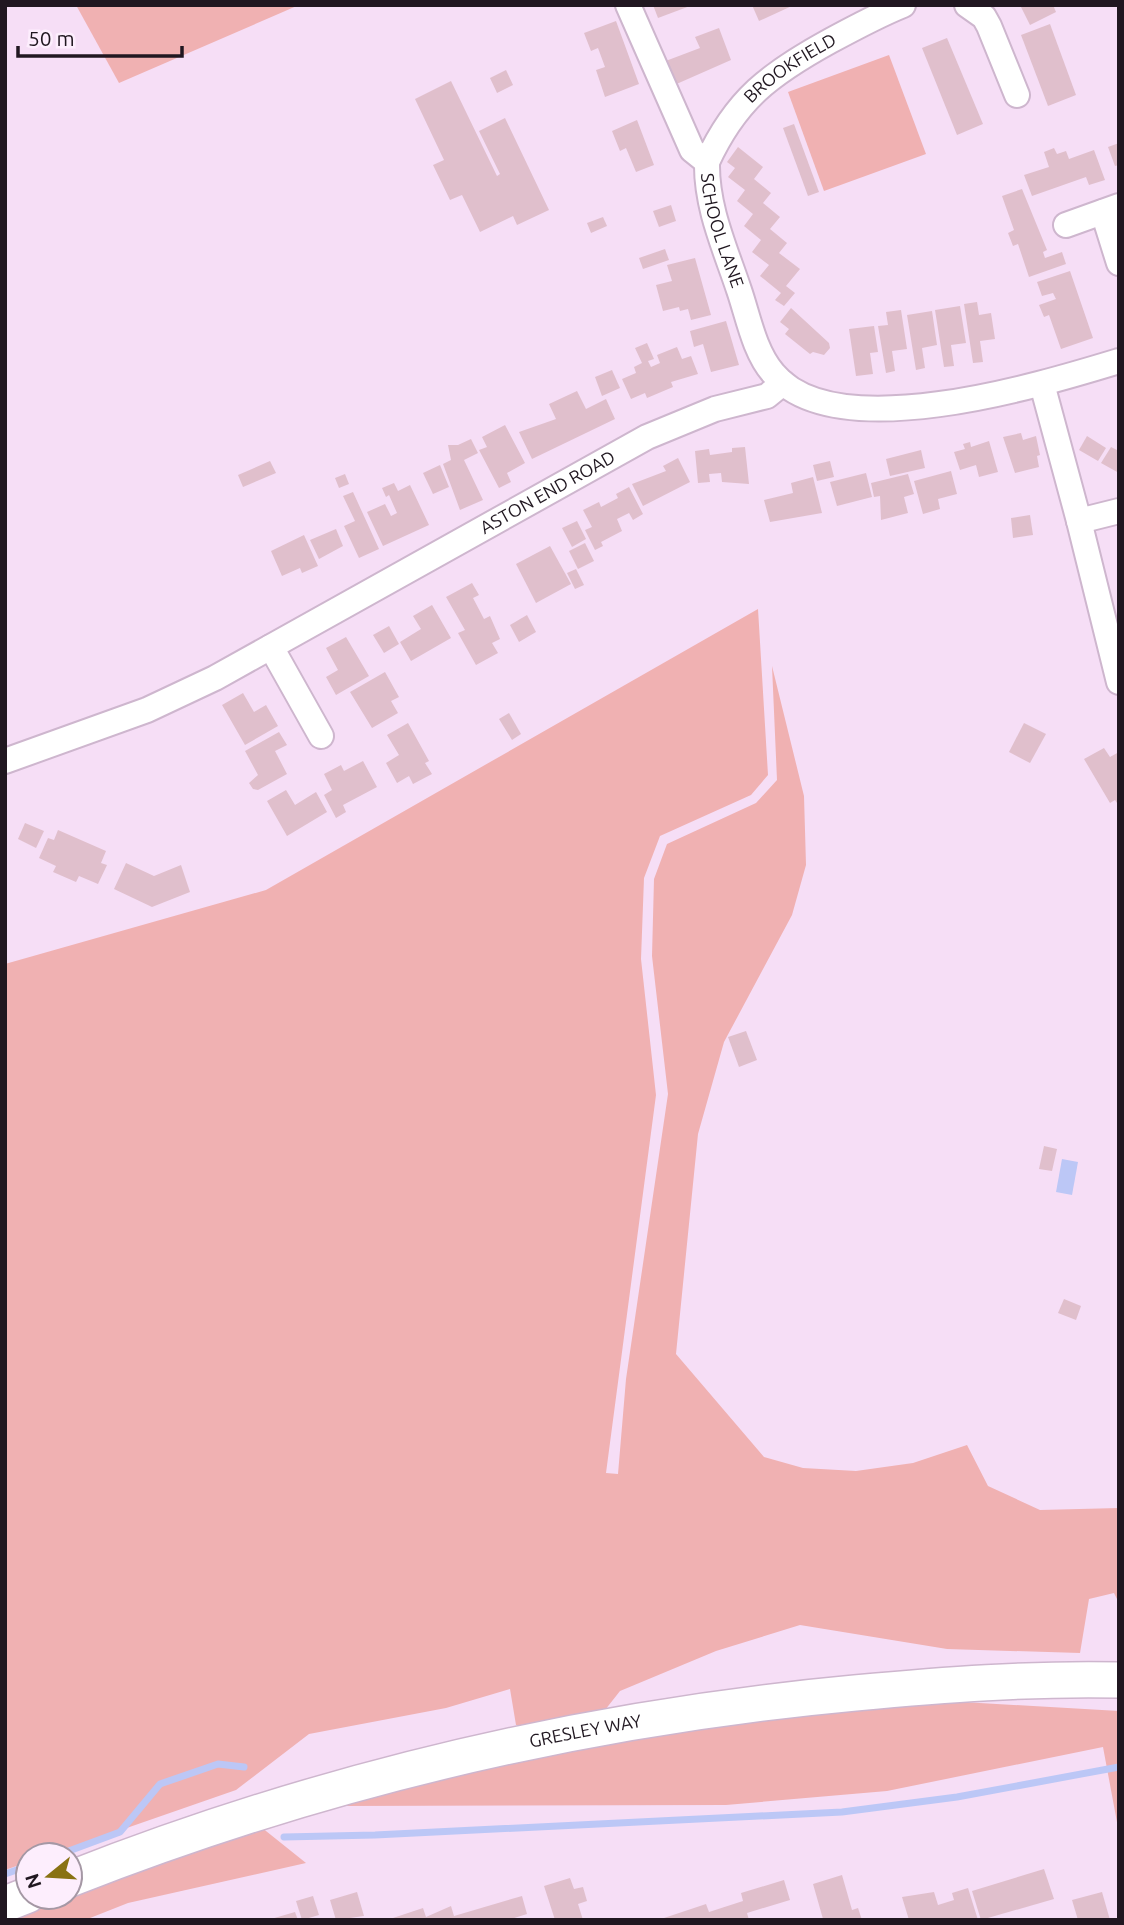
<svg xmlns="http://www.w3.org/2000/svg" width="1124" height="1925" font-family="Ubuntu,sans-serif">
  <rect width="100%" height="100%" fill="#f6def6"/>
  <g fill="#f0b1b2">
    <polygon points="76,5 299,5 119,83"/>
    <polygon points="889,55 926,154 824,191 788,92"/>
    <polygon points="758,609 768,775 751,795 660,836 644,878 641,959 656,1095 606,1473 618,1474 626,1379 668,1094 652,956 654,879 667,844 756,803 777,780 772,666 804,796 806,865 792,915 724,1042 698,1134 676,1354 764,1457 803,1468 856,1471 913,1463 967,1445 988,1486 1040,1510 1119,1508 1119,1603 1114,1593 1089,1599 1080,1653 947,1649 800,1625 716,1651 620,1691 605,1710 568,1725 516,1725 510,1689 446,1708 309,1734 236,1790 49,1855 28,1855 28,1862 5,1870 5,964 266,890"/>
    <polygon points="945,1701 1119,1711 1119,1833 1103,1747 887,1791 726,1805 341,1806 495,1765 736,1720"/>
    <polygon points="261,1827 306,1863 128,1903 85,1920 8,1920 62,1897 70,1897 70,1894"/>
  </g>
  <polygon fill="#bcc7f6" points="1062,1159 1078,1162 1072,1195 1056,1192"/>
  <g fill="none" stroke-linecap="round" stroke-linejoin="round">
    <g stroke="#bcc7f6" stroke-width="7">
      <polyline points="284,1837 375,1835 842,1812 957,1797 1119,1767"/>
      <polyline points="58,1855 120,1832 160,1784 218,1764 244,1767"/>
      <polyline points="5,1874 28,1866"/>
    </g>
  </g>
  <g fill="#e0bfcc">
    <polygon points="653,5 690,5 690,6 658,18"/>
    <polygon points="752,5 794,5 759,21"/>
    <polygon points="1020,5 1053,5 1056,12 1030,25"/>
    <polygon points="616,21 639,84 605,97 596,70 605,67 598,48 591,51 584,33"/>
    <polygon points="1050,24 1076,95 1048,106 1021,35"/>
    <polygon points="719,28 731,60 672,86 663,62 700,48 695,37"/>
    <polygon points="947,38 983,124 957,135 922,48"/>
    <polygon points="506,70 513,85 497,93 490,78"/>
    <polygon points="451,81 497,176 500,174 479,131 505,118 549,210 517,225 513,216 480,232 462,195 450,200 433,165 444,160 415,99"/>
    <polygon points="637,120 654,165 636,172 626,148 620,151 612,131"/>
    <polygon points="794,124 819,192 808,196 783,128"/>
    <polygon points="1119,143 1119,165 1115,166 1108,147"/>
    <polygon points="738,147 763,167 754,179 771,193 763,203 780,217 770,229 787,243 779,253 800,269 786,286 795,293 784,306 775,300 781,293 760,276 769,265 752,252 761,240 744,226 753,214 737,201 745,190 728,177 735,168 727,162"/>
    <polygon points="1054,148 1057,154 1066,151 1069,159 1094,150 1105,180 1089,185 1086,177 1032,196 1024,175 1049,167 1044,152"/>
    <polygon points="1022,189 1047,250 1043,252 1045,258 1062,252 1066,264 1029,277 1018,244 1013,246 1008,233 1014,230 1002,196"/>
    <polygon points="671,205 676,221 659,227 653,211"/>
    <polygon points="603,217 607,226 591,233 587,223"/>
    <polygon points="665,249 669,260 643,269 639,258"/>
    <polygon points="695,258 711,315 691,320 688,309 680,311 679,307 663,311 656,285 672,281 667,265"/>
    <polygon points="1070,271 1093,338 1061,349 1049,315 1044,317 1039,305 1056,299 1053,293 1042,296 1037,282"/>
    <polygon points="977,302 979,315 991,313 995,339 980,341 983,362 973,363 964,304"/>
    <polygon points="960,306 966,343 951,345 954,366 944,367 935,310"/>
    <polygon points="791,308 829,343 830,348 824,355 813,352 810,354 785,334 789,329 780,322"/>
    <polygon points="901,310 907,349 892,351 895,371 886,373 878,326 888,325 886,312"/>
    <polygon points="932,311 937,345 922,348 925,368 916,370 907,315"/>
    <polygon points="726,321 739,365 711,372 703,344 694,347 690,331"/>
    <polygon points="874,326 878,352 870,353 873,374 856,376 849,329"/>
    <polygon points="647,343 654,359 648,361 651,367 660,363 657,355 677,347 682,359 691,356 698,374 671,382 673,387 647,398 645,393 631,399 622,379 636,373 634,367 642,363 635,348"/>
    <polygon points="612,370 620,388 602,396 595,377"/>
    <polygon points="577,391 586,409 606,399 615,419 532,459 519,432 556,419 549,404"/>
    <polygon points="505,425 525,463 507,473 511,482 499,488 479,450 487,447 482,437"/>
    <polygon points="1021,433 1023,440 1036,436 1040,455 1037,456 1039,467 1015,473 1003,437"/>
    <polygon points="1087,436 1106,448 1098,461 1079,450"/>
    <polygon points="471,439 478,453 464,460 483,500 460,510 443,464 451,460 448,445 458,445"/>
    <polygon points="989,441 998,472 979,477 976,465 960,470 954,452 965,449 963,444 970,442 971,447"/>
    <polygon points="745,447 749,484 722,482 721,473 709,474 710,482 698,483 695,451 709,449 710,455 732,452 732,448"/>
    <polygon points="1111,447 1119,451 1119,473 1101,463"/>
    <polygon points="921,450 925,468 890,476 886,459"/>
    <polygon points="678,458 690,482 643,506 632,484 666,471 663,466"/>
    <polygon points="270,461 276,473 243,487 238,475"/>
    <polygon points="830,461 834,477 817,481 813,465"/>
    <polygon points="440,465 449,487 433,494 423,473"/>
    <polygon points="951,471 957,494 938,499 940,509 923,514 914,481"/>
    <polygon points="866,473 872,497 837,506 830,482"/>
    <polygon points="345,474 349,484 339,488 335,478"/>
    <polygon points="908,474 914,494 904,497 908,513 881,520 880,496 874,497 871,483"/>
    <polygon points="813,477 822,513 770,522 764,500 793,493 791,483"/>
    <polygon points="394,483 398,491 410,485 429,525 383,546 367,512 385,504 391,516 397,513 389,495 386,497 382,488"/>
    <polygon points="629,487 643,514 633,520 629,513 617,519 622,531 601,542 603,546 595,550 585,530 592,527 583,510 599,502 601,507 618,498 616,494"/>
    <polygon points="353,492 379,549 359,558 344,526 355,521 343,496"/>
    <polygon points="1030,515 1033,535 1013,538 1011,518"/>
    <polygon points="577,521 586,539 572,547 562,528"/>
    <polygon points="336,529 343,546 319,559 310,540"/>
    <polygon points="304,535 318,566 302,573 300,568 282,576 271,551"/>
    <polygon points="585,543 594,561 578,569 569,551"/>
    <polygon points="550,546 571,584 536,603 516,564"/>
    <polygon points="576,569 584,585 575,589 567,573"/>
    <polygon points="472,583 479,595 473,598 484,619 490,616 500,639 492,643 498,653 476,665 458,633 465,630 446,597"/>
    <polygon points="432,605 451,638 411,661 400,642 421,629 413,616"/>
    <polygon points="527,615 536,632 519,642 510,625"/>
    <polygon points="389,626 399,644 384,653 373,635"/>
    <polygon points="346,637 369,676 336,695 326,677 338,670 326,648"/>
    <polygon points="385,672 399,697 391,701 398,713 372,728 350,692"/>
    <polygon points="243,693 254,712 266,705 278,726 245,745 222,705"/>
    <polygon points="509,713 521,734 512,740 499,719"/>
    <polygon points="408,723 429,761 425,763 432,774 413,784 409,776 397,783 386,763 399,755 387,735"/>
    <polygon points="1024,723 1046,734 1030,763 1009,752"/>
    <polygon points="279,732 287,745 275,751 287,774 258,790 253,789 249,783 258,775 245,751"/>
    <polygon points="1104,748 1110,757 1119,752 1119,806 1115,800 1110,803 1084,759"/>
    <polygon points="363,761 377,787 343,805 346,812 336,818 324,795 332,790 324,774 341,765 344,771"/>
    <polygon points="286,790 295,805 316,792 327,812 287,836 267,801"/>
    <polygon points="25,823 44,831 36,848 18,839"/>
    <polygon points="58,830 106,851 101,863 107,865 98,884 79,876 76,882 53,872 56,866 39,858 48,838 54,840"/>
    <polygon points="126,863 154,876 181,865 190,892 152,907 114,889"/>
    <polygon points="746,1031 757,1060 739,1067 728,1037"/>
    <polygon points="1044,1146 1057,1149 1052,1171 1039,1169"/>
    <polygon points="1064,1299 1081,1306 1076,1320 1058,1313"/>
    <polygon points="1044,1869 1054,1899 981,1920 972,1891"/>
    <polygon points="842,1875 852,1910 858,1908 862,1920 823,1919 813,1884"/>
    <polygon points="570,1878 574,1889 583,1887 587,1901 578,1904 583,1920 555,1920 544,1886"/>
    <polygon points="784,1880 790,1900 747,1913 749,1920 658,1920 706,1904 709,1912 743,1901 741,1893"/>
    <polygon points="968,1888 978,1920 909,1920 902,1897 934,1892 938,1905 954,1900 952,1893"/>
    <polygon points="357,1892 364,1916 336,1920 330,1900"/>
    <polygon points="1102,1892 1110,1920 1078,1920 1072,1900"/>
    <polygon points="313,1896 319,1915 302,1920 296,1901"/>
    <polygon points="522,1896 527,1914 508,1920 387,1920 423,1908 426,1917 451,1906 454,1916"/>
    <polygon points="295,1912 298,1920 271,1920 271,1919"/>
  </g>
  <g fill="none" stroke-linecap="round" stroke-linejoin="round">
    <defs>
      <g id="street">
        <path id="s1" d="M 628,5 L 692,150 L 707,162 C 706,207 725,248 739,290 C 748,316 754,351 773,373 C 834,448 1040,385 1119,361"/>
        <polyline points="967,5 984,17 989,26 1017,95"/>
        <path id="s2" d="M 707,162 C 736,99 770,74 830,41 C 854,28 878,15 903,5"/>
        <polyline points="1103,212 1119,263"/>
        <polyline points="1066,225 1119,206"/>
        <polyline points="1042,384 1079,521 1119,511"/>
        <polyline points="1079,521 1119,682"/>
        <polyline points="271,647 321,736"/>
        <path id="s3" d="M 5,761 L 147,710 L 215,678 L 647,437 L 715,409 L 767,396 L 783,383"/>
      </g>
      <g id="secondary">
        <path id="s4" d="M 70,1879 C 322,1780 585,1718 855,1693 C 942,1685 1031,1678 1119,1680"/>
        <polyline points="5,1904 28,1895"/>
      </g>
    </defs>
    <use href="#street" stroke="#ceb6ce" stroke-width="28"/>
    <use href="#secondary" stroke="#ceb6ce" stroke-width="38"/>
    <use href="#street" stroke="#fff" stroke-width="24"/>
    <use href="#secondary" stroke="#fff" stroke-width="35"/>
  </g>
  <g text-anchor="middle" stroke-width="5" stroke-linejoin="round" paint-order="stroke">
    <g font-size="18" fill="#201720" stroke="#fdeefd">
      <text dy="6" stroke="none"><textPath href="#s2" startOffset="128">BROOKFIELD</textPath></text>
      <text dy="6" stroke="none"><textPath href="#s1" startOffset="248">SCHOOL LANE</textPath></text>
      <text dy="6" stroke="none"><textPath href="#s3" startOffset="607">ASTON END ROAD</textPath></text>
      <text dy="6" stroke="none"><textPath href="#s4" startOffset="537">GRESLEY WAY</textPath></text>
    </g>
  </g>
  <rect width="1124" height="1925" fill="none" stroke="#201720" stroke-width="14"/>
  <g transform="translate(49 1876) rotate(252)"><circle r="33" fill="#fdeefd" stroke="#a598a5" stroke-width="2"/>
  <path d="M0-5L12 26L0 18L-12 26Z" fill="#897213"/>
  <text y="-10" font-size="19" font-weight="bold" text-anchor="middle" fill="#201720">N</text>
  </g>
  <path d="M18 46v10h164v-10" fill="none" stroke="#201720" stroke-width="3.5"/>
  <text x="28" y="46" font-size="21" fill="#201720" stroke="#fdeefd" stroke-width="5" paint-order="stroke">50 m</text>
</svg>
